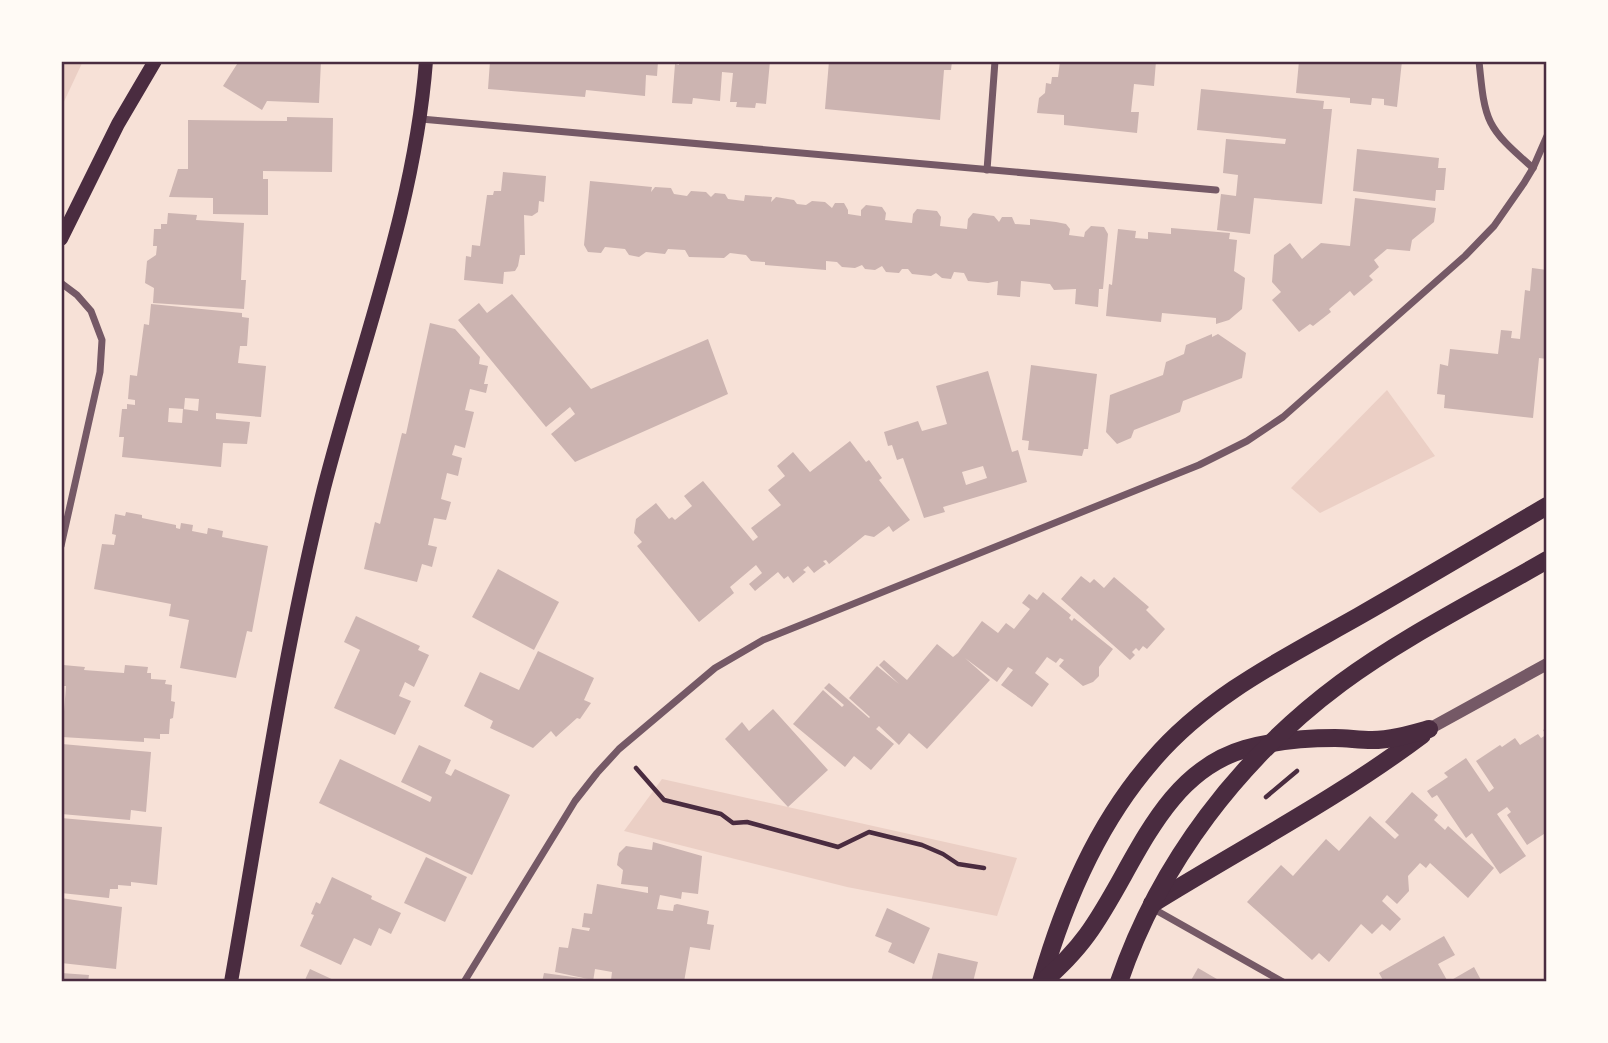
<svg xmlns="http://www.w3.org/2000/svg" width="1608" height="1043" font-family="Ubuntu,sans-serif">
  <rect width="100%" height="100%" fill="#f7e1d7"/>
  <g fill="#ebcfc5">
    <polygon points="61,61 83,61 61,108"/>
    <polygon points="1387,390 1435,456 1320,513 1291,488"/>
    <polygon points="662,779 1017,858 997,916 847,887 624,831"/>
  </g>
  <g fill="#ccb4b1" fill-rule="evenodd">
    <polygon points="239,61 321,61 319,103 267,101 262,110 223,86"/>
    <polygon points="490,61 601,61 617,64 617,61 658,61 657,76 646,75 645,96 586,90 585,97 488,89"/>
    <polygon points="679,61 770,61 766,104 756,103 755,108 736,107 737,102 730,102 733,73 722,72 720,101 693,98 692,104 672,103 675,64 679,65"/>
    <polygon points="829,61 952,61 951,70 944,70 940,120 825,109"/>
    <polygon points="1060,61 1156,61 1154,86 1134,84 1131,112 1139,112 1137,133 1064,125 1064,115 1037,113 1039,98 1045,93 1046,83 1051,84 1052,77 1058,77"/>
    <polygon points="1299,61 1402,61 1397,107 1384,105 1384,99 1372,98 1371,105 1350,103 1350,98 1296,93"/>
    <polygon points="1201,89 1324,101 1323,109 1332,109 1322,204 1254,198 1250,234 1217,230 1221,194 1236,196 1238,175 1223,173 1226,139 1285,144 1286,139 1197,130"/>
    <polygon points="287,117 333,118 332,172 263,171 263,179 268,179 268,215 213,214 213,198 169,197 178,169 188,169 188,120 287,121"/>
    <polygon points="1357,149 1439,158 1438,168 1446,168 1444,190 1436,190 1435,201 1353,191"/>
    <polygon points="503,172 546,176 544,202 539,201 538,212 532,216 524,215 525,255 520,255 518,266 515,271 504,272 503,284 464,280 466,256 471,257 472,245 480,246 487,195 493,195 494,191 501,191"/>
    <polygon points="590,181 652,187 651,192 655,187 671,188 674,194 687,196 691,191 706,192 711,197 715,193 725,194 728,199 744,201 745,195 772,197 771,202 776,197 794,200 797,204 806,205 812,201 825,202 832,208 835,203 844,203 848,210 848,214 861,216 861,210 866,205 882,207 886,213 885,220 912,223 913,214 917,209 937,211 941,217 940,226 967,229 968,219 973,213 994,216 999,222 1002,217 1012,217 1015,224 1030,225 1030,219 1056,222 1066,224 1070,229 1069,235 1084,237 1085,232 1091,226 1104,227 1108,234 1103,289 1099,289 1098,307 1075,304 1076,289 1054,290 1050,284 1021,281 1020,297 997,295 998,281 988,283 968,281 964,273 954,272 951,279 942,278 936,273 931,276 912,274 908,269 902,269 899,273 886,272 882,266 875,270 865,269 862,265 855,268 842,267 837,262 826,261 826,270 765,265 765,262 751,261 746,255 730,253 724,258 689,257 685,250 668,249 665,254 646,252 639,257 629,255 625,249 605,247 601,253 588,252 584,245"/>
    <polygon points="1355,198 1436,208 1434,222 1412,240 1410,251 1387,249 1374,260 1379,267 1369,276 1373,280 1354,296 1350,291 1329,309 1331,312 1313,326 1310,324 1299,332 1272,300 1281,292 1272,282 1274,255 1290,243 1302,259 1321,243 1350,246"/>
    <polygon points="168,213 197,215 196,220 244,223 241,280 246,280 244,309 153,303 154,288 145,283 147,261 156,255 157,246 153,246 154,229 161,229 161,224 167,224"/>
    <polygon points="1171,228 1230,233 1229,239 1237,240 1234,271 1245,278 1242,309 1229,320 1216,324 1216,318 1162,313 1161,322 1106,316 1109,284 1112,285 1118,229 1136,231 1135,238 1148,239 1148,232 1171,234"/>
    <polygon points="1532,268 1547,270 1547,359 1539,358 1533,418 1444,408 1445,395 1437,394 1440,364 1448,366 1450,349 1498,354 1501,330 1512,331 1511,338 1520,339 1525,290 1530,291"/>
    <polygon points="512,294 591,389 708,339 728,394 575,462 551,434 575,414 570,407 546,427 458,320 479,303 487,313"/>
    <path d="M 151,304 L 242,313 L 242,317 L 249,318 L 247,346 L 240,346 L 238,363 L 266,366 L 261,417 L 216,413 L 216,419 L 250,422 L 247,444 L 223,443 L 221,467 L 122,457 L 124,437 L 119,437 L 122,409 L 127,409 L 127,404 L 135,405 L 135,400 L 128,399 L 130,375 L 137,376 L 144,324 L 149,325 ZM 185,398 L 199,399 L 198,411 L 183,409 L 182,423 L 168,422 L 169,408 L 184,409 Z"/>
    <polygon points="430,323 455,329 480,357 479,364 488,366 484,384 488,384 486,393 470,389 465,410 474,412 465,448 455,445 452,455 462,458 458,476 447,473 441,499 451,502 446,520 434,518 428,545 437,547 432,567 422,564 417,582 364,569 375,522 380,524 402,433 406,434"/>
    <polygon points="1212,334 1212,337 1218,334 1246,353 1242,378 1183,401 1180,412 1134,430 1131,438 1117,444 1106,432 1110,395 1163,375 1166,362 1184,354 1186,345"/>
    <polygon points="1031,365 1097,374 1088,449 1084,449 1082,456 1028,450 1029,441 1022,440"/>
    <path d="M 988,371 L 1012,452 L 1018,450 L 1027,482 L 943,507 L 945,512 L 924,518 L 903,458 L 897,460 L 892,445 L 888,446 L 884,432 L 918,421 L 922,431 L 947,424 L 936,386 ZM 983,466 L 987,478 L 966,485 L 962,472 Z"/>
    <polygon points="850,441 866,462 869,460 882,478 879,480 910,520 893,532 889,526 874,537 865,535 829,564 826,560 823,561 826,564 814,573 808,566 803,570 806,572 793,583 788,576 784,579 778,572 755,591 749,584 762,573 756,565 730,587 734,593 699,622 637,546 642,542 634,533 636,519 656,503 669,519 672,517 675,520 692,506 684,496 703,481 753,541 758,537 751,528 781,505 768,490 785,476 777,466 793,452 810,472"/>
    <polygon points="126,512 142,515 142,518 176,525 176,528 180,529 181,523 193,525 192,531 207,534 208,528 223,531 222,537 268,546 252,632 247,631 236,678 180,668 189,620 169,616 171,604 94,589 102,544 114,545 116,535 112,534 115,514 125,516"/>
    <polygon points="498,569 559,602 534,650 472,617"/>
    <polygon points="1081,576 1090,583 1094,579 1104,588 1114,577 1149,607 1146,610 1165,629 1147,649 1143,646 1139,651 1136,648 1132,652 1135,655 1130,660 1061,599"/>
    <polygon points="1043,592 1071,615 1069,618 1072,621 1074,618 1113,649 1099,667 1099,676 1093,682 1083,686 1059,666 1064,660 1060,658 1056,663 1047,657 1035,673 1049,684 1032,707 1001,685 1013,670 1008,667 997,682 965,658 990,680 927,749 909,733 899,745 879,726 876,729 894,744 871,770 854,756 845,767 793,724 823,690 842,707 844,705 824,688 829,683 869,718 870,717 849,698 877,666 899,684 879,665 884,660 907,680 937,644 953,657 958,653 982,621 998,633 1006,623 1014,629 1030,609 1022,603 1029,594 1037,600"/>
    <polygon points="356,616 420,646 418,650 429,655 414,687 405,682 399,696 411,701 395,735 334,708 360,650 344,642"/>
    <polygon points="538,651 594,678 584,700 591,703 580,719 577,718 556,737 551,731 533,748 490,728 493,721 464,706 480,672 519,690"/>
    <polygon points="63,665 85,667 84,670 124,673 125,665 148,667 147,673 151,673 151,679 166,680 165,684 172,685 171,701 175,702 173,718 170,719 169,734 160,734 160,739 144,738 144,742 62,737 66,686 62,686"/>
    <polygon points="773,709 828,770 788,807 725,739 742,722 749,731"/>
    <polygon points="1547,728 1547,832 1527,845 1507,815 1511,812 1507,807 1497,814 1526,856 1500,874 1472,833 1466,838 1437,795 1432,798 1427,791 1448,777 1444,773 1466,758 1489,792 1494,788 1476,761 1500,745 1502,747 1515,738 1520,745 1538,734 1541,738 1546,735 1543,730"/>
    <polygon points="62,744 151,752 146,812 131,810 130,820 61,814"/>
    <polygon points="419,745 451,760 445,773 451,776 455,769 510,795 472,875 319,803 340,759 430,802 432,797 401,782"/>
    <polygon points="1412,792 1438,815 1434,820 1445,830 1448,826 1494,868 1468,898 1430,863 1426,868 1420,863 1408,876 1409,891 1397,904 1387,895 1382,901 1401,919 1390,931 1382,924 1372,934 1361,924 1329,962 1319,953 1312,960 1247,902 1281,865 1293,876 1326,839 1339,851 1370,816 1395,839 1399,835 1385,822"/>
    <polygon points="61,818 162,827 157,885 131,882 131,886 118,885 118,889 110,889 109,898 61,893"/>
    <polygon points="653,842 702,856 698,894 682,892 681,899 660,895 657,909 673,911 674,905 677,904 709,911 707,924 714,925 710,950 690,947 684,982 619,982 611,980 612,972 595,969 593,982 542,982 544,973 588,979 555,972 559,947 568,948 572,928 589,931 590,928 582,927 584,913 592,914 597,884 648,893 648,887 621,884 623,870 617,865 619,853 626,846 652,850"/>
    <polygon points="426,857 467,877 445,922 404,903"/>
    <polygon points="332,877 372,896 371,899 401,913 391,934 379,928 371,946 354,938 341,965 300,946 314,915 311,914 316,902 320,904"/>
    <polygon points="61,898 122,907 116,969 61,963"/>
    <polygon points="887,908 930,928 914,964 888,952 892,943 875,936"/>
    <polygon points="1444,936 1455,955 1438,964 1448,982 1384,982 1379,973"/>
    <polygon points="938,953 978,962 973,982 931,982"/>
    <polygon points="1474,967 1482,982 1448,982"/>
    <polygon points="1198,968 1222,982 1190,982"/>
    <polygon points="310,969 338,982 304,982"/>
    <polygon points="61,973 89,975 88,982 61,982"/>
  </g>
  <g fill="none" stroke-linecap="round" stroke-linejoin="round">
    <g stroke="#4a2c40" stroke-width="4.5">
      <polyline points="636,768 664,800 721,814 733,823 747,822 838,847 869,832 922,845 943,854 958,864 984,868"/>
      <polyline points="1266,797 1297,771"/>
    </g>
    <g stroke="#755966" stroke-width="7">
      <path d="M 1479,61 C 1485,123 1486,127 1533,168"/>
      <polyline points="421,119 1216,190"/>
      <polyline points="987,170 995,61"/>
      <polyline points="61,283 77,295 91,311 102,340 100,372 61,546"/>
      <polyline points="1152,908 1283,982"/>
      <polyline points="464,982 575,801 597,773 619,749 715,668 763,640 1199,465 1247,441 1283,417 1465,256 1494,226 1524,183 1533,168 1547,136"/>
    </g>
    <polyline stroke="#755966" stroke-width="12" points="1429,729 1547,664"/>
    <g stroke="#4a2c40" stroke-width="14">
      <polyline points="61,239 118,124 155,61"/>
      <path d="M 231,982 C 260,817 284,650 324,488 C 360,347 415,207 426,61"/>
    </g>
    <g stroke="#4a2c40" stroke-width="18">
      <path d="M 1152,904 C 1242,848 1337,799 1422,735"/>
      <path d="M 1041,982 C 1064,902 1097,824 1152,761 C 1208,695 1285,658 1359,616 C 1422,580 1484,543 1547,506"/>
      <path d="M 1043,982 C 1059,967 1074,953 1087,935 C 1134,871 1159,774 1245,749 C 1273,741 1305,738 1335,738 C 1347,738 1359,740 1372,740 C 1391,740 1411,734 1429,729"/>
      <path d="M 1119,982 C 1160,862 1240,758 1341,683 C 1405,636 1478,600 1547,560"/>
    </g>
  </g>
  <rect width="1608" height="1043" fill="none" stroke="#fffaf5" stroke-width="126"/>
  <rect x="63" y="63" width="1482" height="917" fill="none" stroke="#4a2c40" stroke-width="2.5"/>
</svg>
